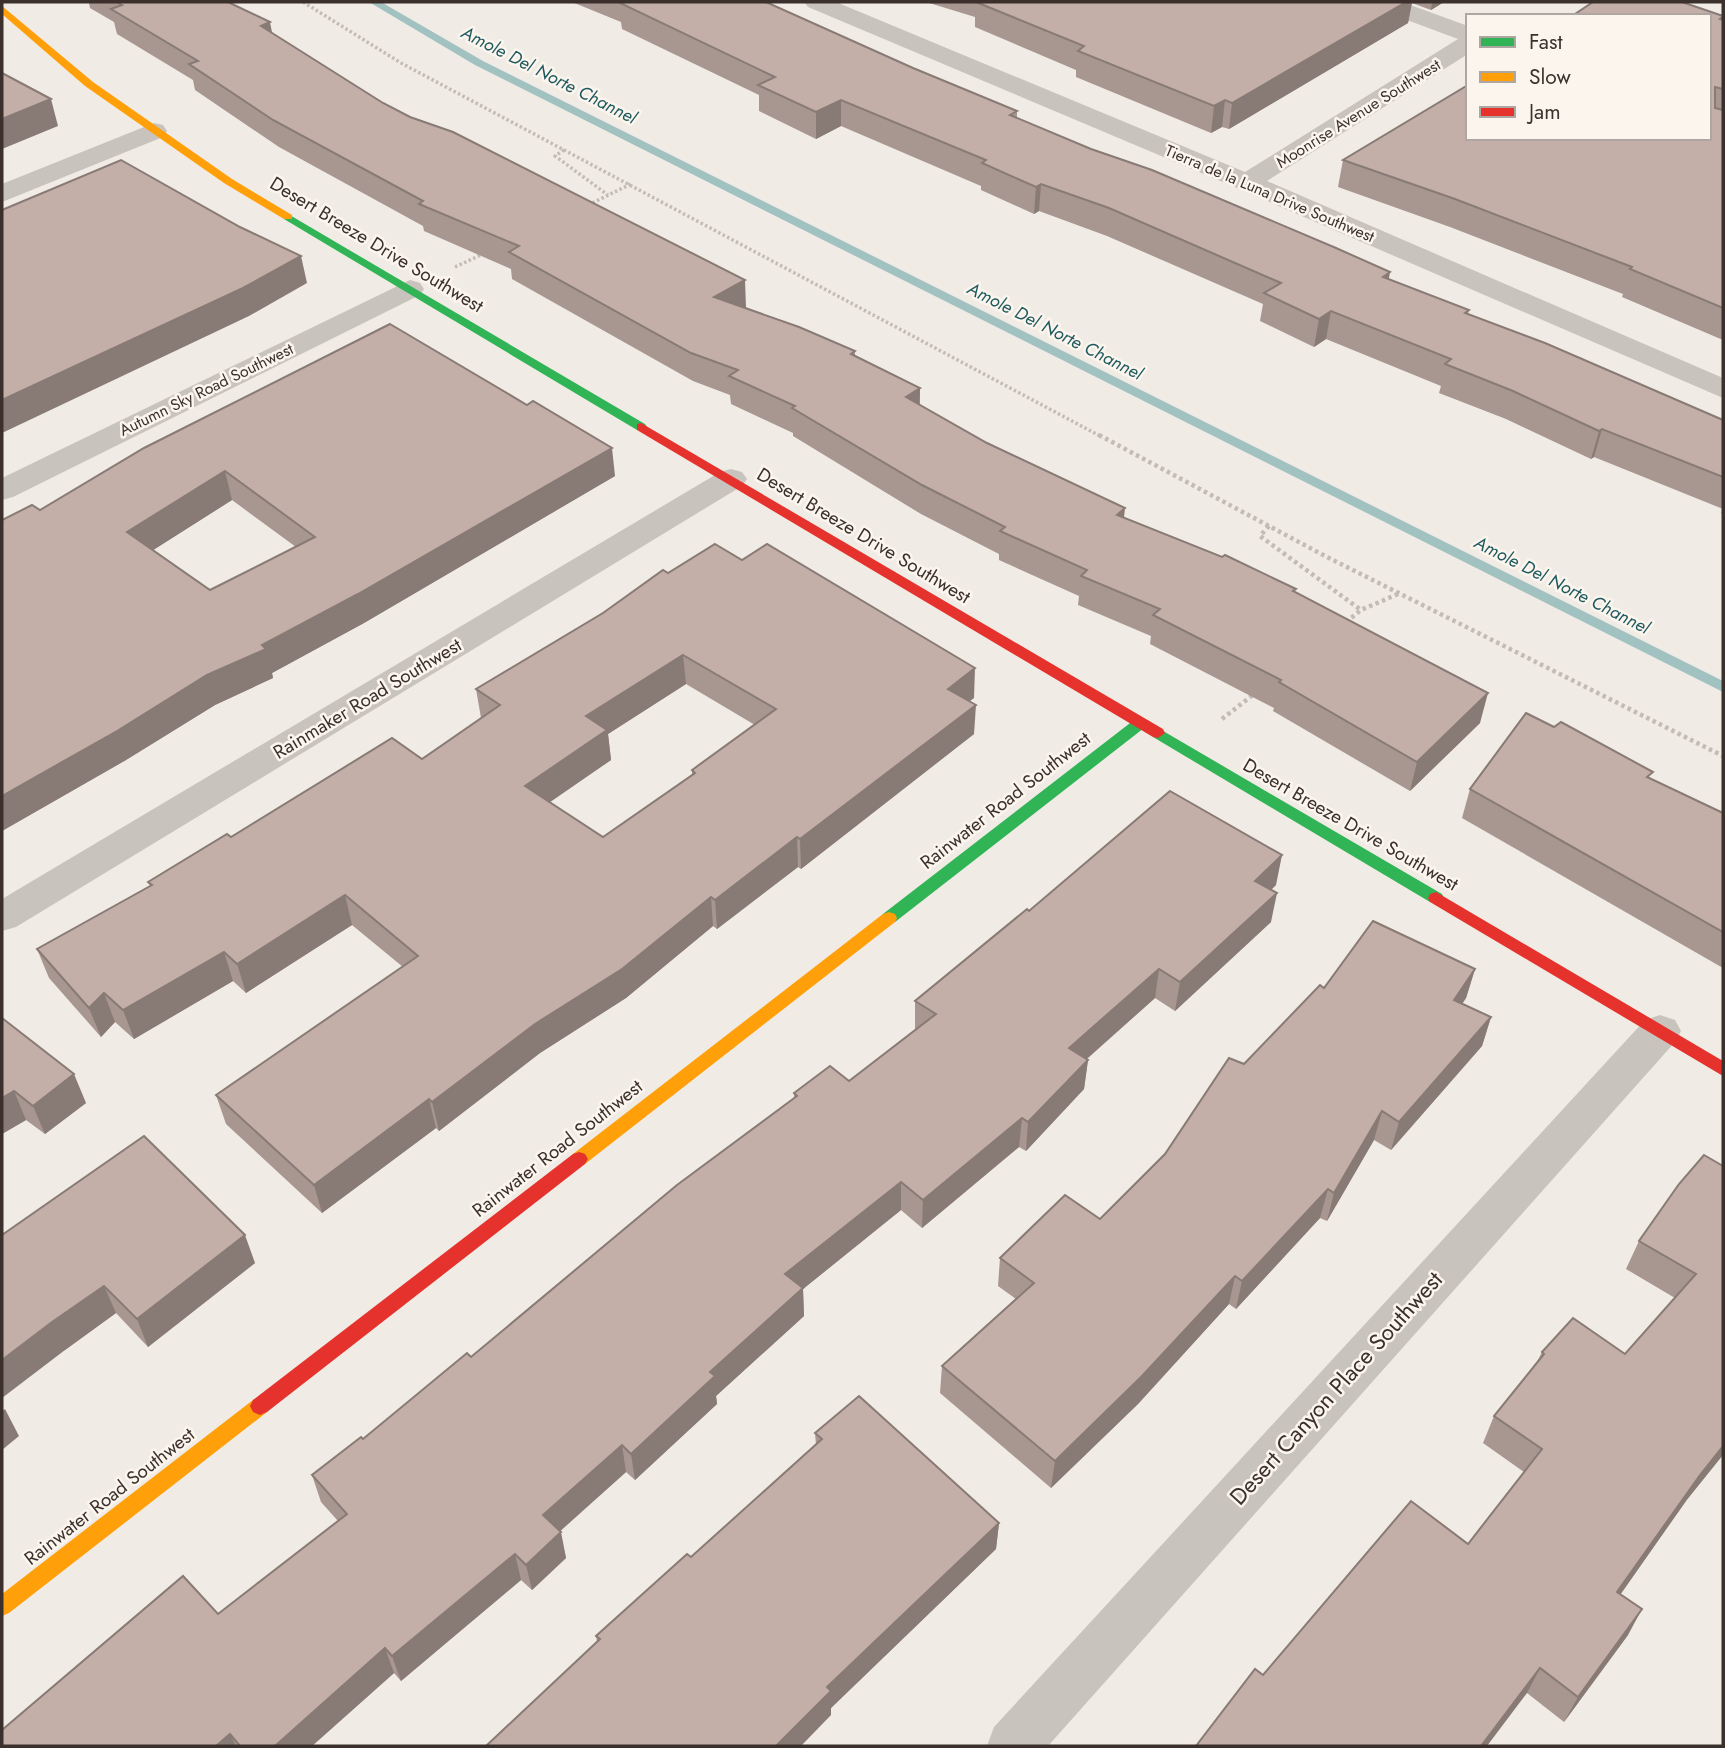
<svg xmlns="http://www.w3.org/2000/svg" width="1725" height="1748" font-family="Jost,sans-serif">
  <rect width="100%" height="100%" fill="#f0ebe5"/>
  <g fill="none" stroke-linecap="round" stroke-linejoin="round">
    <polygon fill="#a1c2c1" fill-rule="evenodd" points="369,2 381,2 483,61 1723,681 1723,692 475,65"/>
    <g stroke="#c2bbb6" stroke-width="3.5" stroke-dasharray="2.5 2.5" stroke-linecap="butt">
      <polyline points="303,2 401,63 1102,437"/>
      <polyline points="564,150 555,156 608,195"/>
      <polyline points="588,205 631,184"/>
      <polyline points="455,267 485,253"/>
    </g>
    <g stroke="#c2bbb6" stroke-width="4.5" stroke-dasharray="3.5 3.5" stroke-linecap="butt">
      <polyline points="1099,435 1325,556 1723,756"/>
      <polyline points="1269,526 1260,536 1361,610"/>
      <polyline points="1346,622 1361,610 1398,594"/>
      <polyline points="1222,719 1254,694"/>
    </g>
    <g fill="#c9c3be" fill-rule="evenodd">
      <polygon points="804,2 836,2 1245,172 1458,39 1372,7 1368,2 1402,2 1468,26 1468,54 1267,181 1723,378 1723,398 1237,188 808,7"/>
      <polygon points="154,123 163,125 167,131 163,137 2,202 2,184"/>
      <polygon points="410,280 420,283 424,289 420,295 13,497 2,500 2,478"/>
      <polygon points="731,469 742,472 747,479 742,486 16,927 2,931 2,899 720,472"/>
      <polygon points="1660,1015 1675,1020 1681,1031 1675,1042 1048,1746 987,1746 994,1727 1645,1020"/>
    </g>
    <g fill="#30b455" fill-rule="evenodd">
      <polygon points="288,214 645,424 647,427 645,430 637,430 284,219 282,217"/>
      <polygon points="1139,719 1144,720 1146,724 1144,728 895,922 883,922 881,918 883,914 1134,720"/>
      <polygon points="1158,728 1442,894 1444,898 1442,902 1430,902 1153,737 1151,733"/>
    </g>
    <g fill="#ff9f0a" fill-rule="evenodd">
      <polygon points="2,6 93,82 232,179 292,215 292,219 284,219 224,183 85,86 2,14"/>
      <polygon points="889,912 895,914 897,918 895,922 585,1164 579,1166 573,1164 570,1159 573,1154 883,914"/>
      <polygon points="260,1397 267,1400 270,1406 267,1412 9,1613 2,1616 2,1594 253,1400"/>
    </g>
    <g fill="#e5322d" fill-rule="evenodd">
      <polygon points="641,423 1163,729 1165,733 1158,738 1153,737 637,430 637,424"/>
      <polygon points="1436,892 1723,1061 1723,1076 1430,902 1428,898 1430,894"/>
      <polygon points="579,1152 585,1154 588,1159 585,1164 267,1412 260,1415 253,1412 250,1406 253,1400 573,1154"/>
    </g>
  </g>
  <g fill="#a89690" fill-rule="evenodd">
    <polygon points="87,2 228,2 272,33 383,103 746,308 855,351 855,356 920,388 920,405 987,443 1124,518 1295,592 1480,723 1410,791 1273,711 1274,708 1150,644 1151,636 1078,605 1079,596 999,560 999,554 921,514 793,436 793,433 731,404 730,395 693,381 512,279 511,269 424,231 423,226 279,147 195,90 193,80 117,34 114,22 90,8 89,3"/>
    <polygon points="572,2 766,2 913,68 1017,111 1017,118 1389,279 1469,310 1468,314 1723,420 1723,514 1721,513 1723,509 1594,457 1591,459 1506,419 1439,393 1441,386 1326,339 1314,347 1260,321 1263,304 1107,236 1039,211 1034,214 981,190 981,186 841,126 816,139 759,111 759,95 622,29 621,22"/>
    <polygon points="926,2 1444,2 1431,10 1412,3 1408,23 1229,129 1222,127 1211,133 1076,77 1076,70 975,27 975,17"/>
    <polygon points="1723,16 1723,340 1622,297 1623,294 1450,227 1338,187 1343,160"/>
    <path d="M 390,324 L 615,476 L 364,623 L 272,673 L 273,678 L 215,705 L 126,760 L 2,831 L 2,520 L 40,510 ZM 232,500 L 296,547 L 210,590 L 153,550 Z"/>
    <path d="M 668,573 L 974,698 L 969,701 L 974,734 L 801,869 L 798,867 L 717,929 L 713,926 L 626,998 L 540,1053 L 439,1131 L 436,1128 L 322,1213 L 226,1124 L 216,1095 L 403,967 L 352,925 L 246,993 L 233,981 L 134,1039 L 115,1022 L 101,1037 L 49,978 L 37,949 L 150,886 L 148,882 L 231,837 L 422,759 L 481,718 L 476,689 ZM 686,684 L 755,725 L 692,770 L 692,775 L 603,837 L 549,802 L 611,760 L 608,734 Z"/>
    <polygon points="1650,779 1723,813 1723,968 1462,818 1470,789"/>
    <polygon points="1276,885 1271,890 1271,922 1175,1011 1155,998 1087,1059 1088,1060 1084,1089 1026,1151 1019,1147 922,1228 901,1210 803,1289 804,1316 716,1396 717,1404 635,1480 626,1472 560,1531 566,1558 532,1590 521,1580 401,1681 394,1673 312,1746 2,1746 218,1614 338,1521 321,1502 312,1475 363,1439 471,1357 794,1099 794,1093 849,1081 915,1030 915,1001 1029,911"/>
    <polygon points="1475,969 1466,998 1462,1004 1491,1017 1482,1046 1391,1150 1374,1140 1327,1221 1320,1218 1236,1309 1229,1304 1138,1404 1051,1488 940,1393 942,1366 1016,1299 998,1286 1000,1258 1100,1219 1165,1154 1244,1064 1324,988"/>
    <polygon points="2,1018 86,1103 45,1134 26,1120 2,1134"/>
    <polygon points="1723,1166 1686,1501 1620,1594 1628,1635 1564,1722 1527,1693 1263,1675 1468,1544 1524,1472 1483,1443 1494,1416 1537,1362 1542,1352 1625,1354 1675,1298 1626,1269 1639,1241"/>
    <polygon points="2,1235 255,1263 148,1347 116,1313 65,1350"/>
    <polygon points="815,1433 999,1523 996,1549 831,1708 831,1715 597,1642 596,1636 691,1557 816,1445"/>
  </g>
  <g fill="#887a75">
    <polygon points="1406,2 1412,2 1408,23 1229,129 1232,103"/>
    <polygon points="1432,2 1444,2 1431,10"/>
    <polygon points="270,22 275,48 261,26"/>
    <polygon points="51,99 58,126 2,149 2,119"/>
    <polygon points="841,100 841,126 816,139 816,112"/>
    <polygon points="1225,100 1222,127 1211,133 1214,106"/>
    <polygon points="1041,184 1039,211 1034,214 1036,187"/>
    <polygon points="301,256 307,283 249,316 2,433 2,400"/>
    <polygon points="1390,272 1385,300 1383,277"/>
    <polygon points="745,280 746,308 714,297"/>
    <polygon points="1331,311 1326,339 1314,347 1319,319"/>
    <polygon points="920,388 919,417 906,397"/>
    <polygon points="1602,429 1594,457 1591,459 1599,431"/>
    <polygon points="612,448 615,476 364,623 272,673 273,678 215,705 126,760 2,831 2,796 207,675"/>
    <polygon points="225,471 232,500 136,561 127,532"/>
    <polygon points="1125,508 1122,537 1117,515"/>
    <polygon points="683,655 686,684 608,734 611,760 530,816 525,786 586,716"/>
    <polygon points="975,668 974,698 947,718 948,689"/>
    <polygon points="1488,693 1480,723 1410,791 1417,762"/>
    <polygon points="976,705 974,734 801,869 800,839"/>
    <polygon points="797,837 798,867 717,929 715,900"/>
    <polygon points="1282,855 1276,885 1249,910 1255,881"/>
    <polygon points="1277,893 1271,922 1175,1011 1180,982"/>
    <polygon points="345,895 352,925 246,993 237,964"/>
    <polygon points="711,897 713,926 626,998 540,1053 439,1131 432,1102 535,1024"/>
    <polygon points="224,952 233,981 134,1039 123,1010"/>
    <polygon points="1159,969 1155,998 1066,1077 1069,1048"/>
    <polygon points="1475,969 1466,998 1445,1029 1454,1000"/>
    <polygon points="104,993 115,1022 101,1037 89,1008"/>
    <polygon points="1491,1017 1482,1046 1391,1150 1399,1122"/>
    <polygon points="1088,1060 1084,1089 1026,1151 1028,1122"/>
    <polygon points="74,1074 86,1103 45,1134 33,1106"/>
    <polygon points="14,1091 26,1120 2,1134 2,1098"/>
    <polygon points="429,1099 436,1128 322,1213 314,1185"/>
    <polygon points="1382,1111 1374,1140 1327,1221 1334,1193"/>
    <polygon points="1022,1118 1019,1147 922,1228 923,1200"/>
    <polygon points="901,1182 901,1210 803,1289 804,1316 716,1396 717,1404 635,1480 631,1454 710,1372 785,1274"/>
    <polygon points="1328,1189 1320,1218 1236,1309 1242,1281"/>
    <polygon points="245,1235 255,1263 148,1347 137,1319"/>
    <polygon points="1235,1276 1229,1304 1138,1404 1051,1488 1055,1461"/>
    <polygon points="104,1286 116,1313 65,1350 2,1398 2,1360 52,1322"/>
    <polygon points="5,1409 19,1436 2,1450 2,1411"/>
    <polygon points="622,1445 626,1472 548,1542 543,1515"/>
    <polygon points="1723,1446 1723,1455 1686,1501 1604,1618 1617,1592 1700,1475"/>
    <polygon points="999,1523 996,1549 831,1708 831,1715 801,1746 776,1746 827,1687"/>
    <polygon points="561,1532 566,1558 532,1590 526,1565"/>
    <polygon points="515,1554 521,1580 401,1681 392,1656"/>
    <polygon points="1642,1609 1628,1635 1564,1722 1578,1697"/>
    <polygon points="385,1648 394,1673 312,1746 275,1746"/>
    <polygon points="1540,1668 1527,1693 1487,1746 1481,1746"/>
    <polygon points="230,1734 236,1746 216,1746"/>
  </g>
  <g fill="#c3afa7" stroke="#887a75" stroke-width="2" fill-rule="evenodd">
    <polygon points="117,2 228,2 270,22 261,26 383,103 410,117 453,132 745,280 714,297 799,327 855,351 851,354 920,388 906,397 987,443 1125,508 1117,515 1222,557 1225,555 1296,589 1293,591 1488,693 1417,762 1279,682 1281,680 1153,615 1160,609 1081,576 1087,570 1000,531 1005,527 922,485 792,408 795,406 729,376 738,370 691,353 509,252 519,246 419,204 423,201 273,120 189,64 198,61 111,9 122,5"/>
    <polygon points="623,2 766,2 913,68 1017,111 1010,115 1091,149 1152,170 1336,248 1390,272 1383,277 1469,310 1465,313 1545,343 1723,420 1723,477 1602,429 1599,431 1513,391 1445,364 1451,359 1331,311 1319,319 1264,293 1281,283 1109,208 1041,184 1036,187 982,163 986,160 841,100 816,112 758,85 775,77 620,3"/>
    <polygon points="976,2 1406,2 1232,103 1225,100 1214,106 1078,51 1084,46"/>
    <polygon points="1593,2 1682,2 1723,16 1723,17 1720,19 1723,20 1723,89 1715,87 1715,108 1723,110 1723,308 1630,269 1632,267 1455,199 1343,160 1468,85 1468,138 1709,138 1709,16 1572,16"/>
    <polygon points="2,73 51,99 2,119"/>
    <polygon points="121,160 240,227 301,256 243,288 2,400 2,210"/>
    <path d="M 390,324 L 527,405 L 533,401 L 612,448 L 358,594 L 262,645 L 266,649 L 207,675 L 117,731 L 2,796 L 2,520 L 32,505 L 40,510 L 144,448 ZM 225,471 L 315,537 L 210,590 L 127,532 Z"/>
    <path d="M 715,544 L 742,560 L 767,544 L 975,668 L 948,689 L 976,705 L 800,839 L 797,837 L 715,900 L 711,897 L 622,969 L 535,1024 L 432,1102 L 429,1099 L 314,1185 L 216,1095 L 418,956 L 345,895 L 237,964 L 224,952 L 123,1010 L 104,993 L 89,1008 L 37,949 L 152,885 L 148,882 L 227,834 L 231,837 L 392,738 L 422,759 L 500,705 L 476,689 L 603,613 L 663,570 L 668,573 ZM 683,655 L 776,709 L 692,770 L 695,773 L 603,837 L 525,786 L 607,730 L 586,716 Z"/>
    <polygon points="1526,713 1554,727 1561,722 1653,772 1647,777 1723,813 1723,932 1470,789"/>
    <polygon points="1170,791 1282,855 1255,881 1277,893 1180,982 1159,969 1069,1048 1088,1060 1028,1122 1022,1118 923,1200 901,1182 785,1274 803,1288 710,1372 715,1376 631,1454 622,1445 543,1515 561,1532 526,1565 515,1554 392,1656 385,1648 275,1746 240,1746 230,1734 216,1746 2,1746 2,1730 183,1576 218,1614 347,1514 312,1475 361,1437 363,1439 467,1353 471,1357 677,1185 797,1096 794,1093 830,1066 849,1081 936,1014 915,1001 1027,909 1029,911"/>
    <polygon points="1373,921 1475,969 1454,1000 1491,1017 1399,1122 1382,1111 1334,1193 1328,1189 1242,1281 1235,1276 1142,1376 1055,1461 942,1366 1034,1283 1000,1258 1065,1195 1100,1219 1165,1154 1229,1058 1244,1064 1320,985 1324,988"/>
    <polygon points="2,1018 74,1074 33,1106 14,1091 2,1098"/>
    <polygon points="144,1136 245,1235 137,1319 104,1286 52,1322 2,1360 2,1235"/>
    <polygon points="1704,1155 1723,1166 1723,1446 1700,1475 1617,1592 1642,1609 1578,1697 1540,1668 1481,1746 1196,1746 1255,1669 1263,1675 1411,1501 1468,1544 1542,1449 1494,1416 1544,1354 1542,1352 1573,1318 1625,1354 1696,1274 1639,1241 1679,1184"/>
    <polygon points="859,1396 999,1523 827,1687 831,1691 776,1746 486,1746 600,1639 596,1636 687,1554 691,1557 822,1439 815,1433"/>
  </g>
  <g text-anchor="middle" stroke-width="5" stroke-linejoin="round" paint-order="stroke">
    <g font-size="16" fill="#3b302b" stroke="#fbf5ee">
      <text transform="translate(1358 113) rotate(-32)" y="6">Moonrise Avenue Southwest</text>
      <text transform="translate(1270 193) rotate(23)" y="6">Tierra de la Luna Drive Southwest</text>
      <text transform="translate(206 389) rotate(-26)" y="6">Autumn Sky Road Southwest</text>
    </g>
    <g font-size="18" font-style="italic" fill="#1f5a5e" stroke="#fbf5ee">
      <text transform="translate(549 75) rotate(27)" y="6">Amole Del Norte Channel</text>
      <text transform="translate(1055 331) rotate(27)" y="6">Amole Del Norte Channel</text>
      <text transform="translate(1562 585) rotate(27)" y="6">Amole Del Norte Channel</text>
    </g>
    <g font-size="19" fill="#3b302b" stroke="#fbf5ee">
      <text transform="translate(377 244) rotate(31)" y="7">Desert Breeze Drive Southwest</text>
      <text transform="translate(864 535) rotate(31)" y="7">Desert Breeze Drive Southwest</text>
      <text transform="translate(367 698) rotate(-31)" y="7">Rainmaker Road Southwest</text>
      <text transform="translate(1005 800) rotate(-38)" y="7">Rainwater Road Southwest</text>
      <text transform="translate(1351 824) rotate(30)" y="7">Desert Breeze Drive Southwest</text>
      <text transform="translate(557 1148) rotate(-38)" y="7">Rainwater Road Southwest</text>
      <text transform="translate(109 1496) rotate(-38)" y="7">Rainwater Road Southwest</text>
    </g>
    <g font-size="23" fill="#3b302b" stroke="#fbf5ee">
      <text transform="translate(1336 1388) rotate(-48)" y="8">Desert Canyon Place Southwest</text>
    </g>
  </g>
  <rect width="1725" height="1748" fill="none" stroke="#3b302b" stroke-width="7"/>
  <rect x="1466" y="14" width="245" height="126" fill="#fbf5ee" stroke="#aea6a0" stroke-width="2"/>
  <rect x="1480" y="37" width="35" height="10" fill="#30b455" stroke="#aea6a0" stroke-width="2"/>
  <text x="1529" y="49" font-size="21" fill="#3b302b">Fast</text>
  <rect x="1480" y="72" width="35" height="10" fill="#ff9f0a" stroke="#aea6a0" stroke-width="2"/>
  <text x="1529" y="84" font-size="21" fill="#3b302b">Slow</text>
  <rect x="1480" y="107" width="35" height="10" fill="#e5322d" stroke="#aea6a0" stroke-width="2"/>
  <text x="1529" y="119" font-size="21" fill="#3b302b">Jam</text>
</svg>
